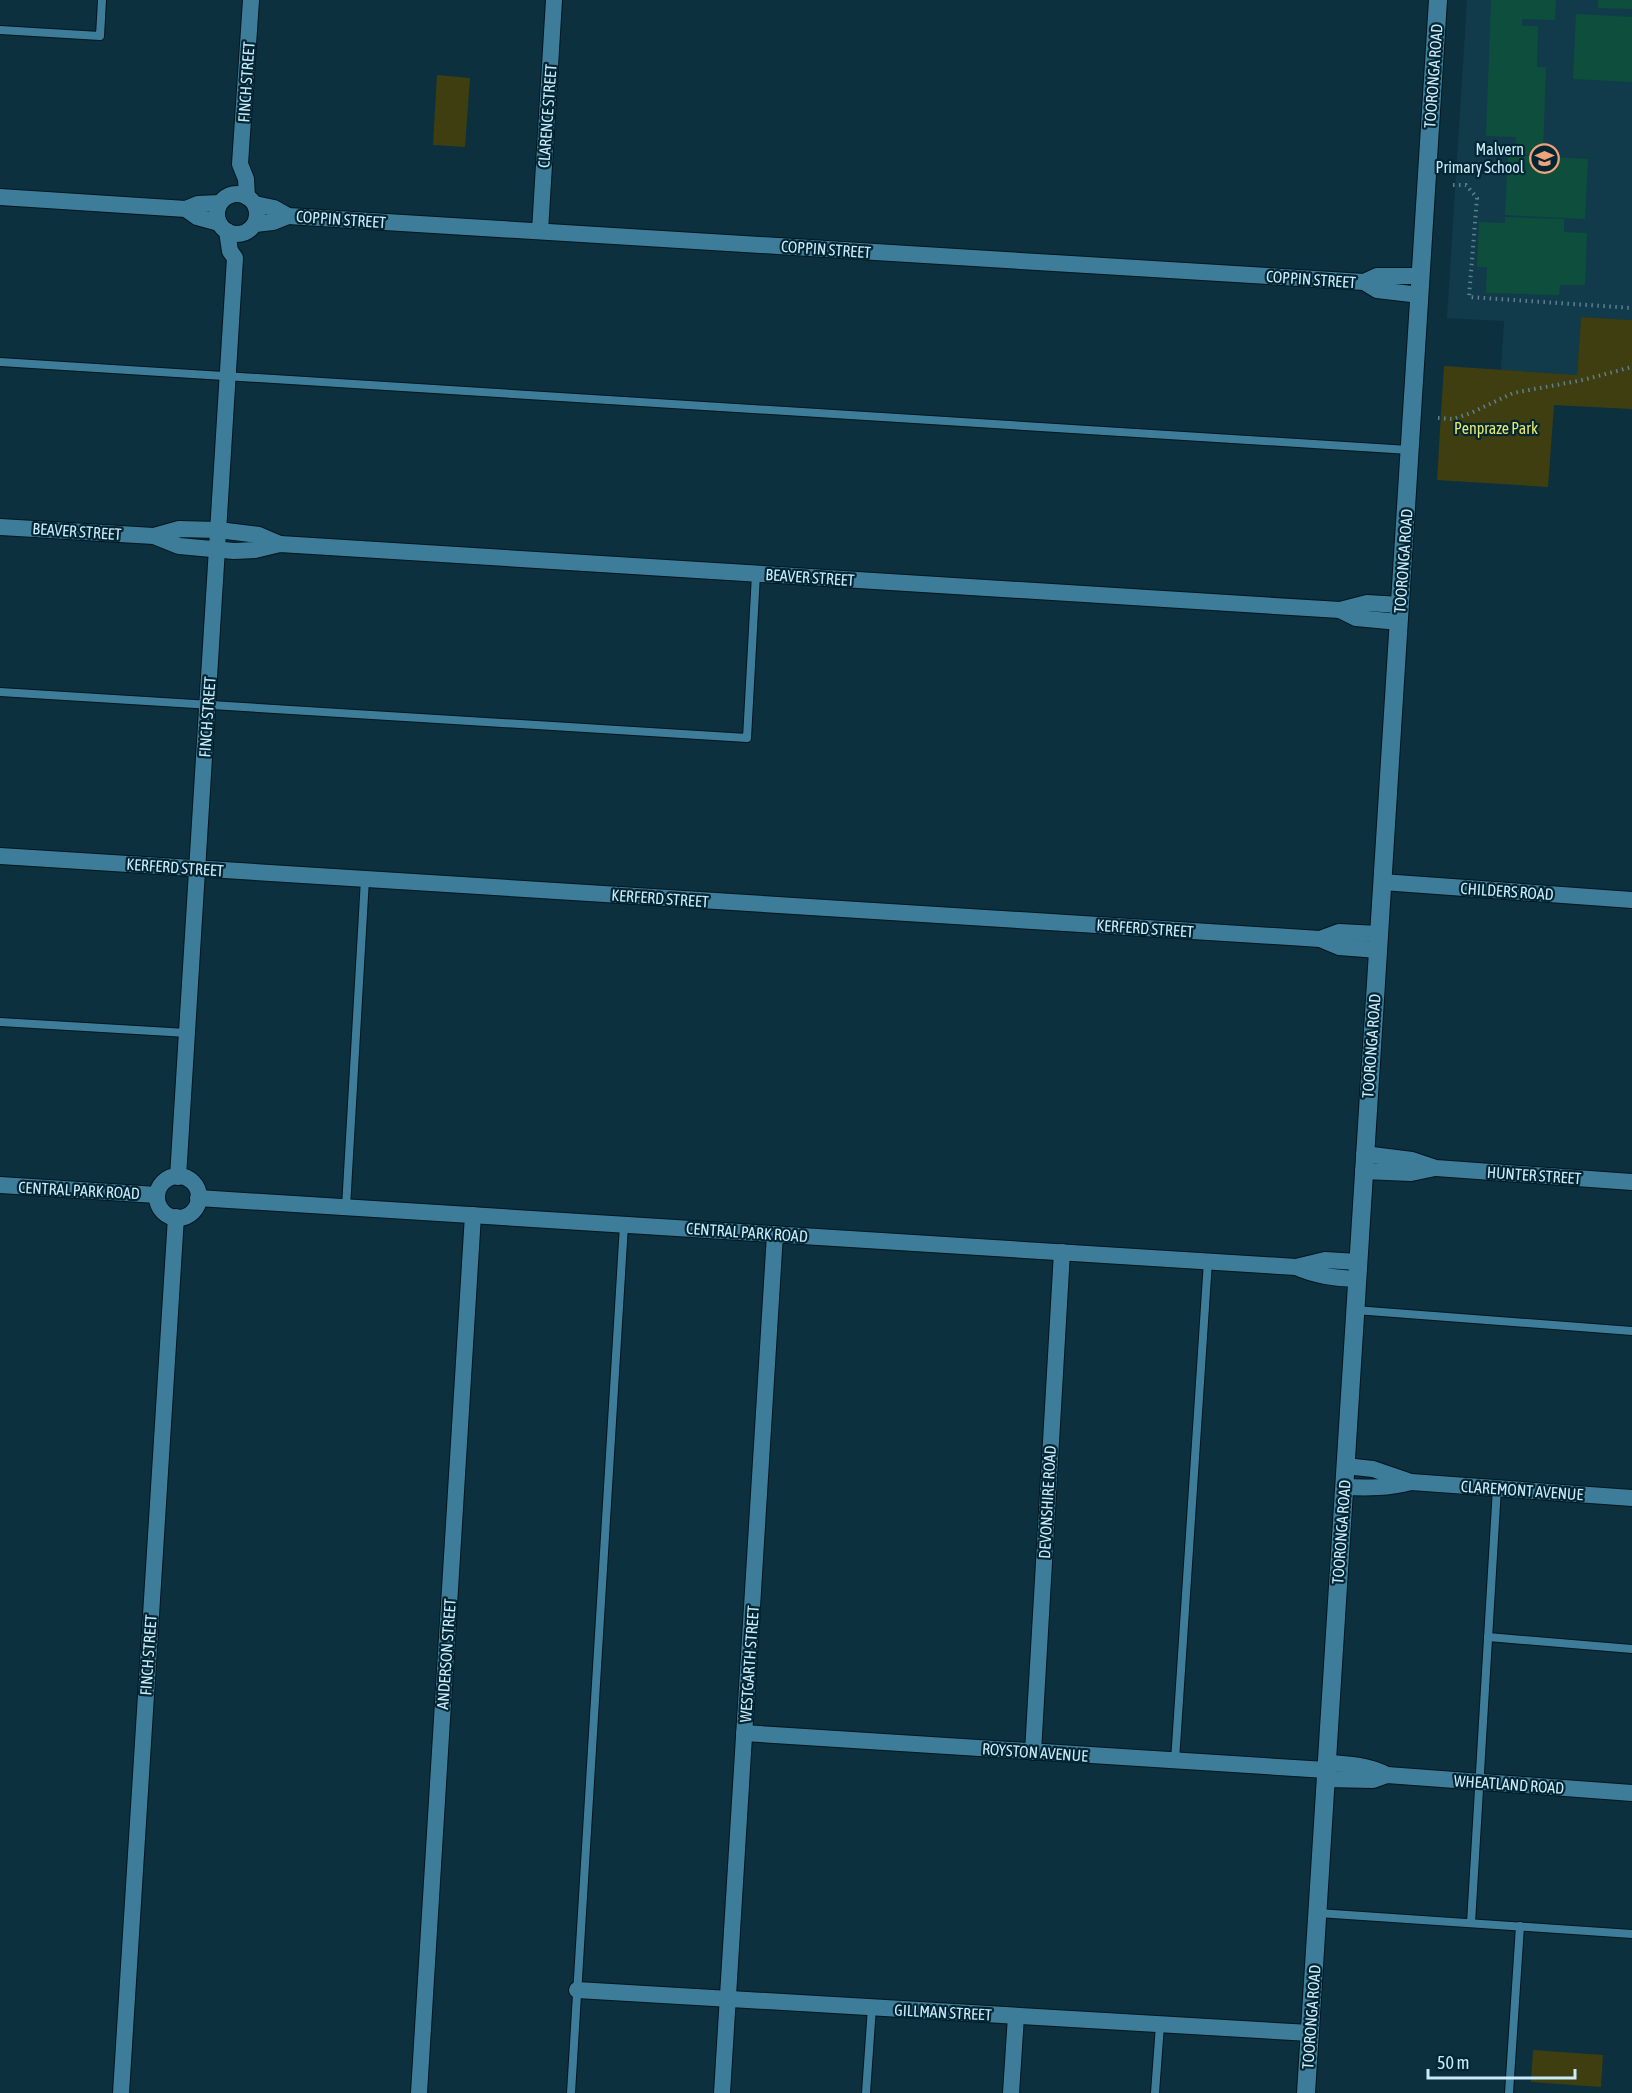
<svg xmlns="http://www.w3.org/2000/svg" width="1632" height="2093" font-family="'Asap Condensed',sans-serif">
  <rect width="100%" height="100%" fill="#0c303e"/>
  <polygon fill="#113b4b" points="1467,0 1632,0 1632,317 1631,320 1581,317 1577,375 1501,370 1504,321 1447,318"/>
  <g fill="#3f3e11">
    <polygon points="437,75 470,78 465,147 433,145"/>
    <polygon points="1581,317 1631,320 1632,317 1632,409 1554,405 1548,487 1437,480 1444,366 1577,375"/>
    <polygon points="1533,2050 1603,2055 1601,2087 1531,2082"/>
  </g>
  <g fill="#0d4f3c">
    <polygon points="1491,0 1556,0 1555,20 1522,19 1522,26 1538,26 1537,67 1546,67 1543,155 1515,154 1516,137 1486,136"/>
    <polygon points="1598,0 1632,0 1632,9 1598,8"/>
    <polygon points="1576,14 1632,17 1632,82 1573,79"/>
    <polygon points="1508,155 1588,159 1585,219 1505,215"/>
    <polygon points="1505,217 1564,219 1564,232 1587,233 1585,285 1560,285 1559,295 1486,293 1487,267 1477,267 1479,222 1505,223"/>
  </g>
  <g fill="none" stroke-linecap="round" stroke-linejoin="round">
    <defs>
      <g id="service">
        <polyline points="0,30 100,36 102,0"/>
        <polyline points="0,362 1409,450"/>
        <polyline points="0,692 747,738 756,574"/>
        <polyline points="0,1022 187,1033"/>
        <polyline points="346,1207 365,879"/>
        <polyline points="1355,1310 1632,1331"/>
        <polyline points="1488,1637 1632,1649"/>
        <polyline points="1175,1761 1208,1261"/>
        <polyline points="1318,1913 1632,1934"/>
        <polyline points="1471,1923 1497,1488"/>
        <polyline points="571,2093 624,1225"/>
        <polyline points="866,2093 872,2007"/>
        <polyline points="1155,2093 1160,2025"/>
        <polyline points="1509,2093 1520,1926"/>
      </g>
      <g id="minor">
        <circle cx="237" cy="214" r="20"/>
        <polyline points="0,197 186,209 198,204 220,203"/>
        <polyline points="247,197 246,179 240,164 251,0"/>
        <polyline points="255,204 274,208 288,216 1364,282 1377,290 1420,295"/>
        <polyline points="186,209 197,217 219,223"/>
        <polyline points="255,224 273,222 288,216"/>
        <polyline points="540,231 554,0"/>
        <polyline points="1364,282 1377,276 1421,276"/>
        <polyline points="0,527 154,536 179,546 234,551 255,550 280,544 1340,610 1367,603 1400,605"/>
        <polyline points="154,536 179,529 218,530 259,535 280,544"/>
        <polyline points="1340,610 1356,618 1399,622"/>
        <polyline points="0,856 1320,939 1339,947 1378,950"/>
        <polyline points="1382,882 1632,900"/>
        <polyline points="1320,939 1339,932 1379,934"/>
        <polyline points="1364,1154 1412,1160 1436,1168 1632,1182"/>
        <polyline points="1363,1171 1411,1173 1435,1168"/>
        <circle cx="178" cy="1197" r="21"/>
        <polyline points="178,1177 235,258 230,251 227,231"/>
        <polyline points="0,1185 157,1195"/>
        <path d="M 198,1198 L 1296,1267 C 1316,1276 1335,1278 1357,1279"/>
        <polyline points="1296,1267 1325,1260 1358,1262"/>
        <polyline points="1345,1466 1373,1469 1411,1482 1632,1498"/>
        <path d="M 1344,1487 C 1368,1488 1388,1488 1411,1482"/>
        <polyline points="744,1733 1326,1770"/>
        <polyline points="1033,1752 1062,1252"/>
        <path d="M 1327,1763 C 1348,1764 1368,1765 1387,1775"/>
        <polyline points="1326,1779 1373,1780 1387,1775 1632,1793"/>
        <polyline points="577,1990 1310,2033"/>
        <polyline points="121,2093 176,1217"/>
        <polyline points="419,2093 473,1215"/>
        <polyline points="722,2093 775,1234"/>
        <polyline points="1011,2093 1016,2016"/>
      </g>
      <polyline id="secondary" points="1306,2093 1438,0"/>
    </defs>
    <use href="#service" stroke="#03161f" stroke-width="10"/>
    <use href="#minor" stroke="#03161f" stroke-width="18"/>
    <use href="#secondary" stroke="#03161f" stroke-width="20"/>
    <g stroke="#5e808e" stroke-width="4" stroke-dasharray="1.5 4.5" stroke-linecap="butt">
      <polyline points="1453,185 1466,185 1477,198 1469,297 1632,308"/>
      <polyline points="1438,418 1453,419 1471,413 1513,393 1583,380 1632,367"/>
    </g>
    <use href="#service" stroke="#3d7d99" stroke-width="8"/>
    <use href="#minor" stroke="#3d7d99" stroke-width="16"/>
    <use href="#secondary" stroke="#3d7d99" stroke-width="18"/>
  </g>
  <defs>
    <symbol id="school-ring" viewBox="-11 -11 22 22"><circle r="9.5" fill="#022633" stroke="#f0a279" stroke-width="1.5"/><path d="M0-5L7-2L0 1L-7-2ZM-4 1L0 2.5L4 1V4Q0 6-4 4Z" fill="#f0a279"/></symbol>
  </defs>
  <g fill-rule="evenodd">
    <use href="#school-ring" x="1528" y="142" width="33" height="33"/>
  </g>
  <g text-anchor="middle" stroke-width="4.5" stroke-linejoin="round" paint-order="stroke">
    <g font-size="16" fill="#ccebfa" stroke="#022633">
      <text transform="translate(1433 76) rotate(-86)" y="6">TOORONGA ROAD</text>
      <text transform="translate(246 82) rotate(-86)" y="6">FINCH STREET</text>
      <text transform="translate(547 116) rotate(-86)" y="6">CLARENCE STREET</text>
      <text transform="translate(341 219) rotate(4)" y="6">COPPIN STREET</text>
      <text transform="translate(826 249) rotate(4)" y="6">COPPIN STREET</text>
      <text transform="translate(1311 279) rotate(4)" y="6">COPPIN STREET</text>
      <text transform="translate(77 531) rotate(4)" y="6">BEAVER STREET</text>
      <text transform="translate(1403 561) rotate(-86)" y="6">TOORONGA ROAD</text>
      <text transform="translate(810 577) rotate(4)" y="6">BEAVER STREET</text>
      <text transform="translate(207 717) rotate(-86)" y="6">FINCH STREET</text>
      <text transform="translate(175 867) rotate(4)" y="6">KERFERD STREET</text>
      <text transform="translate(1507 891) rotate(4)" y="6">CHILDERS ROAD</text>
      <text transform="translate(660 898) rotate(4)" y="6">KERFERD STREET</text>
      <text transform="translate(1145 928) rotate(4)" y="6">KERFERD STREET</text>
      <text transform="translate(1371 1046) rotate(-86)" y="6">TOORONGA ROAD</text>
      <text transform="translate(1534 1175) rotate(4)" y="6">HUNTER STREET</text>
      <text transform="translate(79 1190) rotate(3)" y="6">CENTRAL PARK ROAD</text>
      <text transform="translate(747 1232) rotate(4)" y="6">CENTRAL PARK ROAD</text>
      <text transform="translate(1522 1490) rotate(4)" y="6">CLAREMONT AVENUE</text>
      <text transform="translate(1047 1502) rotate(-87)" y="6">DEVONSHIRE ROAD</text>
      <text transform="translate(1341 1532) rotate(-86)" y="6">TOORONGA ROAD</text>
      <text transform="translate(446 1654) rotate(-86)" y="6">ANDERSON STREET</text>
      <text transform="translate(148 1655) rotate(-86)" y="6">FINCH STREET</text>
      <text transform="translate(749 1664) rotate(-86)" y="6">WESTGARTH STREET</text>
      <text transform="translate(1035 1752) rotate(4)" y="6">ROYSTON AVENUE</text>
      <text transform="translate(1509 1784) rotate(4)" y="6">WHEATLAND ROAD</text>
      <text transform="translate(943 2012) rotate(3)" y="6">GILLMAN STREET</text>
      <text transform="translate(1311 2017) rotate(-86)" y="6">TOORONGA ROAD</text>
    </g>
    <g font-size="16" fill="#ccebfa" stroke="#022633" text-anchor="end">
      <text x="1524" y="155">Malvern<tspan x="1524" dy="18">Primary School</tspan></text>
    </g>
    <g font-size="16" fill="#e9e768" stroke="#022633">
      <text x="1496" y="434">Penpraze Park</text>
    </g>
  </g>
  <path d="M1428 2069v9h147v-9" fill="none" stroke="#ccebfa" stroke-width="3"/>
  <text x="1437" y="2069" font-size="18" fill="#ccebfa" stroke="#022633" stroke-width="4.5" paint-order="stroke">50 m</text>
</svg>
